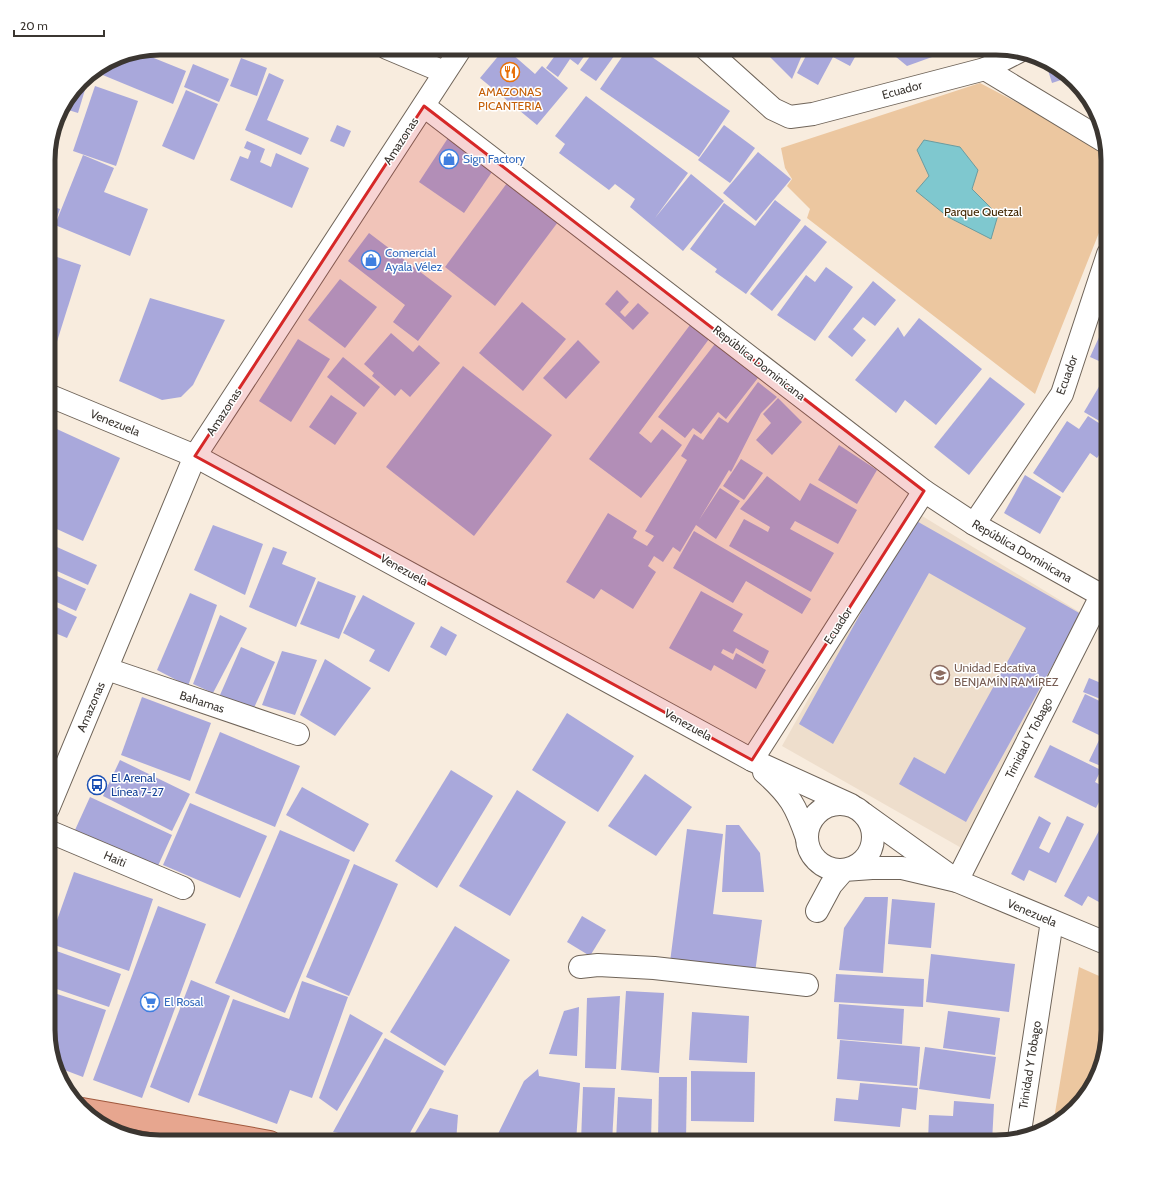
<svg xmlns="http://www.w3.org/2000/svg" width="1156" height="1190" font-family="Cabin,sans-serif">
  <rect width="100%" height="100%" fill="#f8ecde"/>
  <polygon fill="#eedecc" points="914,511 1086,616 965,850 782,746"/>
  <g fill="#ecc7a0">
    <polygon points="980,83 1106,149 1108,159 1108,210 1035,394 807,218 810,209 787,186 792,179 785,168 781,148"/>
    <polygon points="1079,967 1108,980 1108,1030 1097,1080 1070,1114 1053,1125"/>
  </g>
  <polygon fill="#7fc8cf" stroke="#6b9ca0" points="924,140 960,147 978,170 972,189 998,215 991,239 948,217 916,191 929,176 917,150"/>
  <g fill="#a9a8db">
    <polygon points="505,48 535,74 542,66 568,88 537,125 480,78"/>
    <polygon points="514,48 532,48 526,57"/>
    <polygon points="556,48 590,48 578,65 570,59 558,77 546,68 559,50"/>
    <polygon points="596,48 612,48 617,52 596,81 580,70"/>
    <polygon points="616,48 625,48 621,53"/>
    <polygon points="628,48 639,48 730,111 699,157 600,89"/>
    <polygon points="761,48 805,48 792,79"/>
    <polygon points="810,48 860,48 850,66 833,57 818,85 797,73"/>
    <polygon points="895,48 942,48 946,52 907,66 890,52"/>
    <polygon points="946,48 960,48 960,49 950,52"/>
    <polygon points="139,52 186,71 173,104 93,71 117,56"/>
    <polygon points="241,58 267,68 257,96 230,86"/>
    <polygon points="1047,60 1069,77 1079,85 1071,88 1067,78 1052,83 1046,64"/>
    <polygon points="193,64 229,79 219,102 184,87"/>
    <polygon points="90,73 78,113 62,108 86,76"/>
    <polygon points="269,73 284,80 267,120 309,138 301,155 245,130"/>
    <polygon points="95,86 138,101 116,166 73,151"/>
    <polygon points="186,90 218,104 194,160 162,146"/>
    <polygon points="586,96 688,173 655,218 691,174 724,201 683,251 630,207 635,199 615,184 609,190 559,153 565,144 555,136"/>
    <polygon points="337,125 351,131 344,147 330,141"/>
    <polygon points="724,125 755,148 730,183 698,160"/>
    <polygon points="448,138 494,169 464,213 419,182"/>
    <polygon points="247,141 265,149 260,162 271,167 276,153 309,168 292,208 230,180 240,156 248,159 251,151 244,148"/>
    <polygon points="758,152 791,179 756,221 723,193"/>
    <polygon points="83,155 114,168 104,192 148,209 130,256 55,225"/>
    <polygon points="510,179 561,218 495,306 445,267"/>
    <polygon points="775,200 801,220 746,294 715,272 717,269 690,249 724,203 755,226"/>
    <polygon points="48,205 60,209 48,242"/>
    <polygon points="805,225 827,242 772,311 750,294"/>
    <polygon points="369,233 452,296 418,341 393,322 405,305 348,261"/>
    <polygon points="48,254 81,265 55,348 48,346"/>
    <polygon points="826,267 853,287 815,341 777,315 806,275 815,282"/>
    <polygon points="340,279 377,307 345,348 308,320"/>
    <polygon points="873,281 896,300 875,326 863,317 853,329 866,340 852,357 828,337"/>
    <polygon points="617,290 629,302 620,312 625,317 638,303 649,313 633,330 605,304"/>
    <polygon points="150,298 225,320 193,385 181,397 162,400 119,381"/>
    <polygon points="522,302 566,339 523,391 479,353"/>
    <polygon points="919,318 982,369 936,425 905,400 896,413 855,380 898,327 904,337"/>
    <polygon points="693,321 712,335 639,433 651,443 662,429 682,445 641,498 589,459"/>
    <polygon points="391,333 413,352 419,345 440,363 410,397 401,389 395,396 372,376 374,373 364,364"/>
    <polygon points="1100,335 1108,339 1108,365 1090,357"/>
    <polygon points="298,339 330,359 291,422 259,401"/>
    <polygon points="578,340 600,362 566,399 543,378"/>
    <polygon points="718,340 761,374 726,419 718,412 701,434 693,428 685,438 658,417"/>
    <polygon points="343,357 380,387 364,407 327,377"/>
    <polygon points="463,366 552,435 474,536 386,467"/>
    <polygon points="1107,373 1108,374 1108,426 1084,412"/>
    <polygon points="990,377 1025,404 969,475 934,447"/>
    <polygon points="758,382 777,397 761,413 731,472 729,470 699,520 720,488 740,501 716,539 696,525 680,552 673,547 663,562 654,556 648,566 656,572 633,609 601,589 594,599 566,582 608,513 637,531 633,538 647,546 654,536 645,531 687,460 681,456 694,434 703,440 719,417 728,423"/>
    <polygon points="331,395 357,413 335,445 309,427"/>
    <polygon points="778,398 802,422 772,455 756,440 771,423 763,414"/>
    <polygon points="1088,416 1108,429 1108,442 1097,458 1090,453 1063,493 1033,473 1067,421 1079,429"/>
    <polygon points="48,425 120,458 83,541 48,525"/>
    <polygon points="839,445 877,470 857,504 818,480"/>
    <polygon points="741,459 763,473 744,500 723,486"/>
    <polygon points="1025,475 1061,497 1040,534 1004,513"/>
    <polygon points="767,476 800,501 810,483 857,510 838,544 795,521 790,529 834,553 811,592 729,546 744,519 768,532 770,527 740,509"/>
    <polygon points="913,519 1081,614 966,822 899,784 914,757 945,774 1026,628 929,573 833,744 799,724"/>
    <polygon points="213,525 263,544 245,595 194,570"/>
    <polygon points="694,531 811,599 802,614 746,581 733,603 673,568"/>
    <polygon points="48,543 97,565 88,585 48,567"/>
    <polygon points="273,547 287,552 282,564 316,578 296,627 249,607"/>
    <polygon points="48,572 86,589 76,611 48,598"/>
    <polygon points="318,581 356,596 339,639 300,624"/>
    <polygon points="701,591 743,614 733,631 769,651 763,664 736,648 733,654 723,649 721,653 733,660 736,653 766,670 756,689 714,665 711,671 669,648"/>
    <polygon points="190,593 217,605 188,686 157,670"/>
    <polygon points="363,595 415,623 389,672 369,661 375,650 343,633"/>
    <polygon points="48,603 77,617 67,638 48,630"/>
    <polygon points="220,615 247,628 213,693 193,684"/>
    <polygon points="441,626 457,635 446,656 430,647"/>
    <polygon points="241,647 275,662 253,710 220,695"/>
    <polygon points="282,651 317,660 295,715 262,705"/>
    <polygon points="48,653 56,657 48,673"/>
    <polygon points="325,659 371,688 335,736 300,715"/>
    <polygon points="1089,678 1108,686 1108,702 1083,692"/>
    <polygon points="1085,694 1108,705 1108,769 1089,761 1101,736 1072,722"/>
    <polygon points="142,697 211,723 190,781 121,755"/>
    <polygon points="567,713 634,756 598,812 532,770"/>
    <polygon points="220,732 300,766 275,827 195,793"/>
    <polygon points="1050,745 1101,770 1095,782 1106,788 1096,808 1034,777"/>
    <polygon points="120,760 190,794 172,831 103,796"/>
    <polygon points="451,770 493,796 437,888 395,861"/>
    <polygon points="645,774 692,807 656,856 608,826"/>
    <polygon points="302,787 369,824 354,852 286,815"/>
    <polygon points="517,790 566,822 510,916 459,886"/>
    <polygon points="90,797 172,835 157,868 75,830"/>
    <polygon points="190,803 267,836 240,898 163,865"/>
    <polygon points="1108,814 1108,907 1088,896 1082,906 1064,896"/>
    <polygon points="1039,816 1051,823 1039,848 1049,853 1067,816 1084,824 1056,883 1029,870 1024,881 1011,874"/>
    <polygon points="726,825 739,825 760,853 764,892 722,892"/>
    <polygon points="687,829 723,834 713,914 762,920 755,973 670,962"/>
    <polygon points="280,830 350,860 285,1013 215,983"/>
    <polygon points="354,864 398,884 349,996 306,977"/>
    <polygon points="74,872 153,899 129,971 49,943"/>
    <polygon points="865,897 888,897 883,973 839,970 844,928"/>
    <polygon points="892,899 935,903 931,948 888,944"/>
    <polygon points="158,906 206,924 142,1098 93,1080"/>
    <polygon points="582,916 606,930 590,956 567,942"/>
    <polygon points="455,926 510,960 445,1066 390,1032"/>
    <polygon points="48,948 121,974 109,1007 48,986"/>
    <polygon points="931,954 1015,964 1009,1012 926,1002"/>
    <polygon points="836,974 924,979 923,1007 834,1002"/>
    <polygon points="191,980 230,996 189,1103 150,1087"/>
    <polygon points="302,981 348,997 312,1098 290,1090 277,1124 198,1095 233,999 289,1019"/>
    <polygon points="48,991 106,1010 83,1077 54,1066 48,1031"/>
    <polygon points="626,991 664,993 659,1073 621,1070"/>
    <polygon points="620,996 616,1069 585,1068 587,998"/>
    <polygon points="839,1004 904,1009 902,1044 837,1039"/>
    <polygon points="579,1007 577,1056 549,1054 564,1011"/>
    <polygon points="948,1011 1000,1018 995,1055 943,1048"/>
    <polygon points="692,1012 749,1016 747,1063 689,1060"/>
    <polygon points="350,1014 383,1033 337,1111 319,1098"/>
    <polygon points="385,1038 444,1071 405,1142 388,1142 333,1132"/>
    <polygon points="840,1040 920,1047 917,1086 837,1079"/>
    <polygon points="925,1047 996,1057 990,1099 919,1089"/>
    <polygon points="538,1069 539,1076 580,1083 576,1142 494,1142 524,1081"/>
    <polygon points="691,1071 755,1072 754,1122 691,1121"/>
    <polygon points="659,1077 687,1077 686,1142 658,1142"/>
    <polygon points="860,1083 918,1088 916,1110 902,1108 900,1127 834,1121 836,1098 858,1100"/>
    <polygon points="583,1087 615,1088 612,1142 581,1142"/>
    <polygon points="618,1097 652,1099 651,1142 616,1142"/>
    <polygon points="954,1101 994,1104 992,1142 928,1142 929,1115 953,1116"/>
    <polygon points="430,1108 458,1115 456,1142 410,1141"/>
    <polygon points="701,1133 748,1135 748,1142 700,1142"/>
    <polygon points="826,1139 839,1141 839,1142 826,1142"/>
  </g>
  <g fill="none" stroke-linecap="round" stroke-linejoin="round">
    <defs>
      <g id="minor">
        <polyline points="387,48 444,72"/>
        <polyline points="705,48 773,109 790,117 813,114 985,69 1018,52"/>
        <polyline points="985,69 1104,141"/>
        <polyline points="424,106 924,491 974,524 1108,599"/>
        <polyline points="48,395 195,456 752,760 851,805"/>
        <polyline points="974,524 1062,394 1108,254"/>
        <polyline points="107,669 298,734"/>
        <polyline points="752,760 924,491"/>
        <path d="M 764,772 C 790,795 796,806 807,838"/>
        <circle cx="840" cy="837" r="33"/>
        <polyline points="48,809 195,456 461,48"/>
        <polyline points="864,814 949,875"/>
        <polyline points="48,831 183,888"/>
        <polyline points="957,881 1101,596"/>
        <polyline points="817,911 831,885 844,870 872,868 902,868 957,881 1108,944"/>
        <polyline points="580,967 598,965 654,968 807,985"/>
        <polyline points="1019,1138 1052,921"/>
      </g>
      <polyline id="primary" points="82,1109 270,1142"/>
    </defs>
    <use href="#minor" stroke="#6f6459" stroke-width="24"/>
    <use href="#primary" stroke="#a0583d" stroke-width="24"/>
    <use href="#minor" stroke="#fff" stroke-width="22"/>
    <use href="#primary" stroke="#e7a68f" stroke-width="22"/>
  </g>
  <path fill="#d62828" fill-opacity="0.2" stroke="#d62828" stroke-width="3" stroke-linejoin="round" d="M 424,106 L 924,491 L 752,760 L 195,456 Z"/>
  <defs>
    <symbol id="restaurant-ring" viewBox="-11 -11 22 22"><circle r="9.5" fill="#fff" stroke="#e8710a" stroke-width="1.5"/><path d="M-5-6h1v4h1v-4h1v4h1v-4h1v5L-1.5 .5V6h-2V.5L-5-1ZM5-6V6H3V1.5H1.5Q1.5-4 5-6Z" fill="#e8710a"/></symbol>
    <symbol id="shop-ring" viewBox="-11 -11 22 22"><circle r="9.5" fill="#fff" stroke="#3f7fe0" stroke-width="1.5"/><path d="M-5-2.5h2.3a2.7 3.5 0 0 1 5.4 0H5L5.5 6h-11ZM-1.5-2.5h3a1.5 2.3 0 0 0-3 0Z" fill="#3f7fe0"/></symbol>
    <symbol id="school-ring" viewBox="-11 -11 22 22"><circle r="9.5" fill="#fff" stroke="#8d6e63" stroke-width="1.5"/><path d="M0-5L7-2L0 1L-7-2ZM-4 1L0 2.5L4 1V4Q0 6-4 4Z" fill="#8d6e63"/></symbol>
    <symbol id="bus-ring" viewBox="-11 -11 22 22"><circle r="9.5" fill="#fff" stroke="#1a4fb4" stroke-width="1.5"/><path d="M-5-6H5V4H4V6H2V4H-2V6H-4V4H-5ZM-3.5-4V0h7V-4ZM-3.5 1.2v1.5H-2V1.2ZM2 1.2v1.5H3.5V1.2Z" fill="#1a4fb4"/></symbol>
    <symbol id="supermarket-ring" viewBox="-11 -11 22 22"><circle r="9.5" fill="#fff" stroke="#3f7fe0" stroke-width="1.5"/><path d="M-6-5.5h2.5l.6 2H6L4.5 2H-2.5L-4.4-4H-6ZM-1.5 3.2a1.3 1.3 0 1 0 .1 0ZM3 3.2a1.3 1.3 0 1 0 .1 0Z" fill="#3f7fe0"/></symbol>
  </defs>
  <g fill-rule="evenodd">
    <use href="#restaurant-ring" x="499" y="61" width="22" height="22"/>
    <use href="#shop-ring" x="438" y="148" width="22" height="22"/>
    <use href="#shop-ring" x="360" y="249" width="22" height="22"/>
    <use href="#school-ring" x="929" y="664" width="22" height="22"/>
    <use href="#bus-ring" x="86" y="774" width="22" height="22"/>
    <use href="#supermarket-ring" x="139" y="991" width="22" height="22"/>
  </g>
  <g text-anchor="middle" stroke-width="3" stroke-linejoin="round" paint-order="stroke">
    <g font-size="12" fill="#3b3631" stroke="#fff">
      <text transform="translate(902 90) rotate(-15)" y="4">Ecuador</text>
      <text transform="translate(401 141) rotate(-57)" y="4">Amazonas</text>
      <text transform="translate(759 363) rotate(38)" y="4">República Dominicana</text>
      <text transform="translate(1067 375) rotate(-70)" y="4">Ecuador</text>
      <text transform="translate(224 412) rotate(-57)" y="4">Amazonas</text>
      <text transform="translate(115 423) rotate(22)" y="4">Venezuela</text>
      <text transform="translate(1022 551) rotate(30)" y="4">República Dominicana</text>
      <text transform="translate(404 570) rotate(29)" y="4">Venezuela</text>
      <text transform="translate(838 626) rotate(-57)" y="4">Ecuador</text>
      <text transform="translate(202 702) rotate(18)" y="4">Bahamas</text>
      <text transform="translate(91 707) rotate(-67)" y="4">Amazonas</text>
      <text transform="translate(688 725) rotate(29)" y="4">Venezuela</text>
      <text transform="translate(1029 738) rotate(-63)" y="4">Trinidad Y Tobago</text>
      <text transform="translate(115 859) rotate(23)" y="4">Haiti</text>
      <text transform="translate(1032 913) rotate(23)" y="4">Venezuela</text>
      <text transform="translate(1030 1065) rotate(-81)" y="4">Trinidad Y Tobago</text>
    </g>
    <g font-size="12" fill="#c56008" stroke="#fff">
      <text x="510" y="96">AMAZONAS<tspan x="510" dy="14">PICANTERIA</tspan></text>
    </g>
    <g font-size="12" fill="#366cbe" stroke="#fff" text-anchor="start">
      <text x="463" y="163">Sign Factory</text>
      <text x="385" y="257">Comercial<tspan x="385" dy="14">Ayala Vélez</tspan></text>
      <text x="164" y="1006">El Rosal</text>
    </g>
    <g font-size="12" fill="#422703" stroke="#fff">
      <text x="983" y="216">Parque Quetzal</text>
    </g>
    <g font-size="12" fill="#785e54" stroke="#fff" text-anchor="start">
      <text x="954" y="672">Unidad Edcativa<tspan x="954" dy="14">BENJAMÍN RAMÍREZ</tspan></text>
    </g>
    <g font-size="12" fill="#164399" stroke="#fff" text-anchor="start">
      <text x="111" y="782">El Arenal<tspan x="111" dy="14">Línea 7-27</tspan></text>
    </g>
  </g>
  <path d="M0 0H1156V1190H0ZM160 55H996A105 105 0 0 1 1101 160V1030A105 105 0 0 1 996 1135H160A105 105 0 0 1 55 1030V160A105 105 0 0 1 160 55Z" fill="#fff" fill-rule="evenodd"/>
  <path fill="none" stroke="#3b3631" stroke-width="5" d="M160 55H996A105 105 0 0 1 1101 160V1030A105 105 0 0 1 996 1135H160A105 105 0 0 1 55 1030V160A105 105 0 0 1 160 55Z"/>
  <path d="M14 30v6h90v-6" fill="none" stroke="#3b3631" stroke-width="2"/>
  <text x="20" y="30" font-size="12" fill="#3b3631" stroke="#ffffff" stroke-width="3" paint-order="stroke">20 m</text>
</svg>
